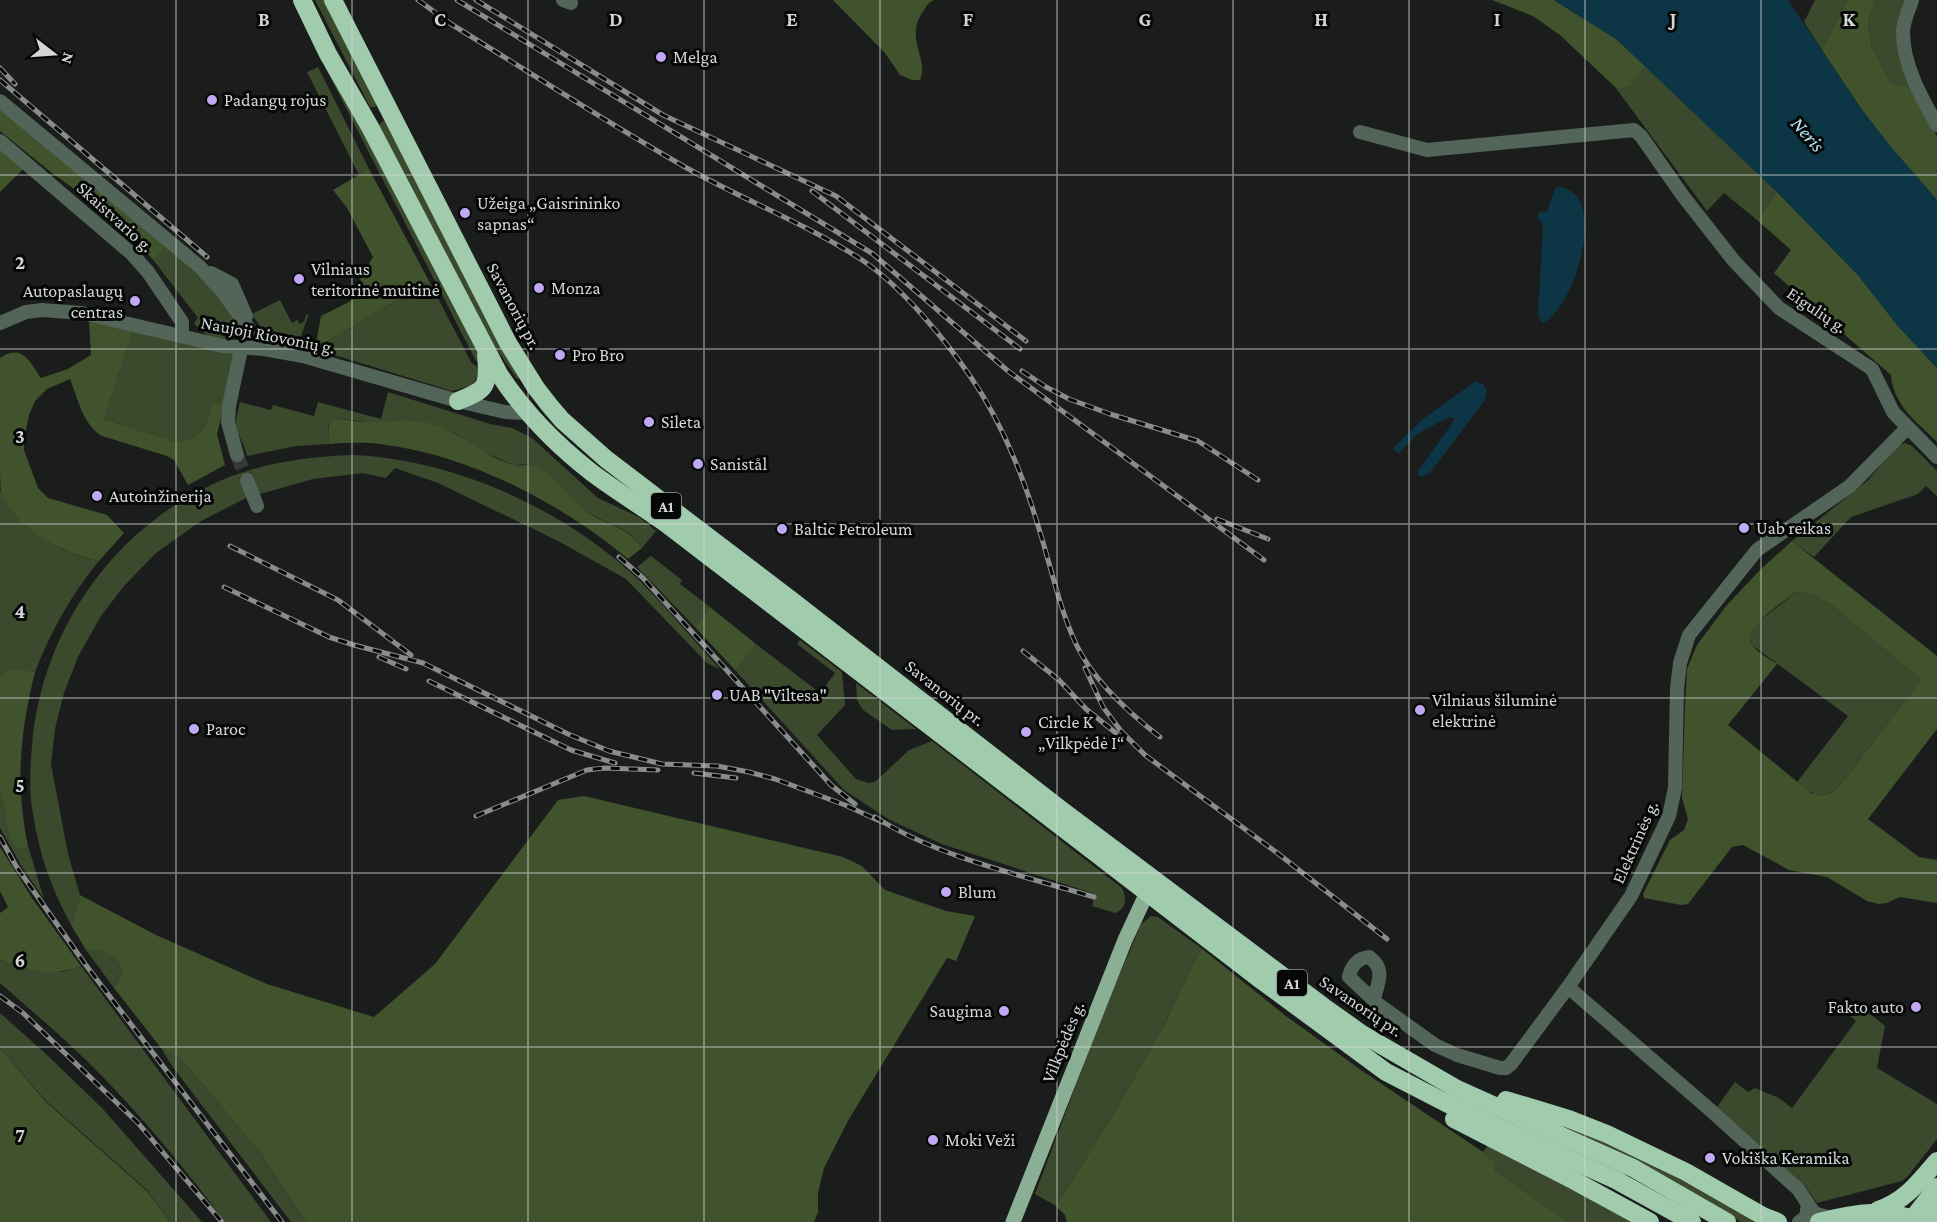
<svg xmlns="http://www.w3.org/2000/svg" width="1937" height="1222" font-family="'Crimson Pro',serif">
  <rect width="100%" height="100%" fill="#1a1d1c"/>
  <g fill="#3b492d">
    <polygon points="315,0 327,0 377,104 375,107 370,107"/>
    <polygon points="1815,0 1847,0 1822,50 1804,22"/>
    <polygon points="1875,0 1909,0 1910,87 1891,83 1872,47 1868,23"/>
    <polygon points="328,64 480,355 479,362 476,361 325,67"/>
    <polygon points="1646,66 1777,192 1757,220 1724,193 1707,211 1615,87 1621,89 1630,86"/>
    <polygon points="318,67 369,169 359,175 307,72"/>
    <polygon points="384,120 520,377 517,379 486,334 378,126"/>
    <path d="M 165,247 C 195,272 221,291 238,328 L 234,338 C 220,344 202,335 194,323 L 198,318 L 154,261 Z"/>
    <polygon points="429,281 471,362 478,368 480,374 471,386 452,391 315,349"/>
    <path d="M 280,300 L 292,323 L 297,320 L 300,324 L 304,322 L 306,315 L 309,314 L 299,342 C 269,339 268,339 252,314 Z"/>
    <path d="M 133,331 L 235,354 L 224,406 L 213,402 C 205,426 205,438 177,442 L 104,419 Z"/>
    <path d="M 388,392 L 490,424 L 512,428 L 532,438 L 598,498 L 639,517 L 656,531 L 642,548 C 628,525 608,526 588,512 C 566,498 546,456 515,466 L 480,450 L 453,432 L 419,422 L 366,422 L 336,418 L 328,426 L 329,444 L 296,446 L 247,456 C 245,444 236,434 236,422 C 236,416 239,408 240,402 L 271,410 L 273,405 L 314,416 L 318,402 L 381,419 Z"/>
    <polygon points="1905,443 1912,446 1937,471 1937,496 1926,486 1918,494 1851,517 1814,557 1792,541 1867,481 1899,445"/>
    <path d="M 352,455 C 455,459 566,510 640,581 C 668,609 693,640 720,669 L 707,663 L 626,579 L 558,541 L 438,483 L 395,468 L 386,478 L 363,473 L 313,479 L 246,498 L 201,521 L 156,553 L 124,586 L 101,616 L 78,657 L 64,693 L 55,729 L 51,764 L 68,854 L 80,895 L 71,925 C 52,890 39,854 33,814 C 29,792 30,769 32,746 C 41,636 107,536 207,487 C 253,464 302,457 352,455 Z"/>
    <path d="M 0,489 C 19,529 56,552 99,561 C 71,595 51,631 35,672 C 22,669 12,668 0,675 Z"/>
    <polygon points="651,556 682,580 680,584 710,607 695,627 637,567"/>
    <path d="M 1796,592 L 1812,594 L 1830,604 L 1921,680 L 1837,789 C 1821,801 1810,793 1797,782 L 1848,716 L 1752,645 L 1749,636 L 1752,627 Z"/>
    <path d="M 800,640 L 842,672 L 845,705 L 817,735 L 856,779 L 868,783 L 875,782 L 909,750 L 932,741 L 1122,888 C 1127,899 1127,908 1115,913 L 1092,906 L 1095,894 L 942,844 L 890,820 L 844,790 L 736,671 L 756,644 L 820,693 L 835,673 L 797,644 Z"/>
    <polygon points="856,683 916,729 892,730 863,710 857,700"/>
    <polygon points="0,793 6,804 6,814 24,850 28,846 44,899 22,867 0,828"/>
    <polygon points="1151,916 1158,917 1201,948 1165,1023 1117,1108 1056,1206 1035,1194 1098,1026 1141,924"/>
    <path d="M 98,948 C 111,952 119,960 123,972 L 114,988 L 86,950 Z"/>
    <path d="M 0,960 L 15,965 L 62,972 L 81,966 L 271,1222 L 225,1222 C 187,1171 146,1121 101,1075 C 69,1042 34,1013 0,983 Z"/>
    <polygon points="1858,1004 1885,1026 1877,1068 1937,1104 1937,1139 1908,1176 1902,1181 1817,1203 1805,1186 1717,1107 1735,1082 1748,1092 1755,1088 1779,1098 1792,1108 1856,1021 1850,1016"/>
    <polygon points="0,1013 46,1054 102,1108 202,1222 170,1222 147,1190 46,1101 0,1048"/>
    <polygon points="161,1048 183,1061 262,1155 306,1222 291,1222 172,1066"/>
    <polygon points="1518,1108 1594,1137 1637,1156 1761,1222 1741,1222 1707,1201"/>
    <polygon points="1489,1144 1634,1222 1568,1222 1494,1170 1494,1161 1483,1152"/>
  </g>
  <g fill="#40532c" fill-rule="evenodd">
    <path d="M 833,0 L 934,0 C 929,2 927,5 924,10 C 903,38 930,59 920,80 L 912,80 L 900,75 L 885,53 Z"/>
    <polygon points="1492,0 1554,0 1616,39 1646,66 1630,86 1621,89 1615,87 1560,35 1533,16"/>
    <polygon points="1847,0 1875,0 1868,23 1872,47 1891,83 1910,87 1937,136 1937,200 1890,146 1862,110 1822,50"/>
    <polygon points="0,108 165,247 154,261 122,223 52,173 0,131"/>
    <polygon points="0,149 24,168 0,192"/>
    <polygon points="369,169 429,281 315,349 321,316 367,293 360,279 373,257 347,208 333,190"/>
    <path d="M 1777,192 L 1858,275 L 1898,326 L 1937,368 L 1937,442 C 1917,422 1893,405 1891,375 L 1774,273 L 1791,250 L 1757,220 Z"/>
    <path d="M 89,322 L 133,331 L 104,419 L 177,442 C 205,438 205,426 213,402 L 224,406 L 217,434 L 225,465 L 188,485 L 174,460 L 167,456 L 102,436 C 83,425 78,399 70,379 L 47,389 L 35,401 L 29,415 L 24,439 L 24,450 L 38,488 L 48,498 L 107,515 L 124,533 L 99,561 C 62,553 15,530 1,491 C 0,481 0,466 0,455 C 0,422 0,390 0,358 C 22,343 30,362 41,378 L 68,369 L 91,355 Z"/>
    <path d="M 336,418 C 347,420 358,422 368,422 C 389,422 411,418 432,424 C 461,432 483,456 513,465 C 521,467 528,462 539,468 C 558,478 569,498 586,511 C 606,526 627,525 642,548 L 628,559 C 561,503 468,454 379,444 C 363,442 346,443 329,444 C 329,434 325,423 336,418 Z"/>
    <path d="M 1792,541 L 1937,656 L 1937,729 L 1868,819 L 1919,857 L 1937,860 L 1937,903 L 1900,897 L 1887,903 L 1879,904 L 1867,901 L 1827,877 L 1789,870 L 1743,845 L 1732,847 L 1688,904 L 1681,905 L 1644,898 L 1643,894 L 1670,840 L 1684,830 L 1688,819 L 1682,798 L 1685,707 L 1687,669 L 1697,645 L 1726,606 L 1761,569 ZM 1795,592 L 1812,594 L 1830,604 L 1921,680 L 1837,789 C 1828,796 1822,796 1811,793 L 1728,725 L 1777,664 C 1769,659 1755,651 1751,643 C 1743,627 1784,602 1795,592 Z"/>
    <polygon points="710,607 756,644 736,671 695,627"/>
    <path d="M 21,669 L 35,672 C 20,733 15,784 28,846 L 24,850 C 0,844 11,809 0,793 L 0,675 L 7,671 Z"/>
    <path d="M 584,796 L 843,857 L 862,866 L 885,890 L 946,911 L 975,916 L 956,961 L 947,958 L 849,1119 L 824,1168 L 818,1193 L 818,1212 L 814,1222 L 306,1222 L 262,1155 L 183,1061 L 161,1048 L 114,988 L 123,972 C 117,954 103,948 86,950 L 71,925 L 80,895 L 156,935 L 267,984 L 374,1017 L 435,964 L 558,800 Z"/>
    <path d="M 0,847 L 32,898 L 81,966 C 47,978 33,971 0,960 L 0,913 L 8,907 L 0,891 Z"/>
    <polygon points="1201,948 1286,1016 1361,1070 1483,1152 1494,1161 1494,1170 1568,1222 1067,1222 1065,1215 1056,1206 1117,1108 1165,1023"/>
    <polygon points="0,1048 46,1102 147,1191 170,1222 0,1222"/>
  </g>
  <g fill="#0c3645">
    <polygon points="1554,0 1788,0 1862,110 1890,146 1937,200 1937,368 1898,326 1858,275 1777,192 1616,39"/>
    <path d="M 1556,187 C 1612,188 1575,308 1543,323 L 1540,320 L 1538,313 L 1543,230 L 1543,225 L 1537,217 L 1539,213 L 1547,211 Z"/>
    <polygon points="1476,381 1483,384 1487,391 1485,400 1432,470 1423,477 1418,475 1418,471 1454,421 1454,418 1449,417 1417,434 1399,453 1394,450 1393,448 1423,419"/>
  </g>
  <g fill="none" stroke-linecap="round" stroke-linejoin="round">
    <polyline stroke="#363938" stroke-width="14" stroke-dasharray="14 7" stroke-linecap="butt" points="237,455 247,480"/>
    <g stroke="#536558" stroke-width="14">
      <polyline points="563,0 571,3"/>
      <path d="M 1912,0 C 1909,10 1903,22 1903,32 C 1903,65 1921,97 1937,125"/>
      <polyline points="0,101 200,267 221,290 264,349"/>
      <polyline points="1360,132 1427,150 1634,130 1641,136 1683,196 1734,261 1779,308 1872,369 1893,412 1937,457"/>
      <polyline points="0,141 132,254 148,272 182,322 182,336"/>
      <polyline points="211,273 232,284 246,316"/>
      <polyline points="0,323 26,312 42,310 82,313 223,346 264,349 303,356 458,401 505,412 528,413"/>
      <polyline points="237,455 228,422 229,406 241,349"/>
      <polyline points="247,480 257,506"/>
      <polyline points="1568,987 1708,1108 1798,1189 1814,1213 1833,1219"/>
      <path d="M 1374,999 C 1378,982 1386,969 1369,957 C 1358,958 1351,966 1349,977 L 1379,1005 L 1435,1045 L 1457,1055 L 1500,1068 L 1506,1068 L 1511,1064 L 1568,987 L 1631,896 L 1669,816 L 1675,788 L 1677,689 L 1680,663 L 1689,635 L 1757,550 L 1850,486 L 1907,428"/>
      <polyline points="1799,1222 1806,1217 1808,1205"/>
    </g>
    <polyline stroke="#8aaf95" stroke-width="15" points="1013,1222 1125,940 1151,884"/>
    <g stroke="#a0ccad" stroke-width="18">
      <path d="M 302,0 L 328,54 L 370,127 L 499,374 C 524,412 555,444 591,472 C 616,491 643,507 668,525 L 1261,980 L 1386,1072 L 1450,1105 L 1616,1180 L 1692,1222"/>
      <polyline points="333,0 508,343 536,388 550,406 562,420 606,459 791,600 1059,808 1324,1007 1362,1034 1457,1089 1633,1168 1727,1222"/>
      <path d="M 458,401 C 487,390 489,386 486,355"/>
      <polyline points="1506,1100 1569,1119 1607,1134 1686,1172 1763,1216 1778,1222"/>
      <polyline points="1454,1119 1575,1181 1650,1222"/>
      <path d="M 1878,1210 C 1905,1201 1919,1182 1937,1161"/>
      <path d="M 1819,1222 C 1857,1212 1886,1208 1924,1222"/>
      <polyline points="1910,1222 1937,1187"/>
      <polyline points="1926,1222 1937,1208"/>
    </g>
    <defs>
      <g id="rail">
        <path d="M 418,0 L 451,24 C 529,72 606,122 685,167 C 743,200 807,224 862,260 C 901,286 944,338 970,376 C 1002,422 1023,475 1039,529 C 1051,567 1059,607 1076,644 C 1093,680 1129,713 1160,737"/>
        <polyline points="457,0 873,254 1008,371 1264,560"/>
        <polyline points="476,0 663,115 836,196 1026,341"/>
        <polyline points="0,68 15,84"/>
        <polyline points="0,80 207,257"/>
        <polyline points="812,191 1020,349"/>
        <polyline points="1022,371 1046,387 1069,399 1110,414 1198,441 1258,480"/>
        <polyline points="1217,519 1268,539"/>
        <polyline points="230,546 338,600 411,655"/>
        <polyline points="619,557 643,578 831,785 855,804"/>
        <polyline points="224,587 329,637 354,645 423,663 568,734 609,751 662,764 717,766 749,772 775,779 845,805 882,822"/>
        <polyline points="1023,651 1059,680 1086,709 1116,733"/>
        <polyline points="379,657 406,669"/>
        <polyline points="1085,668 1103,707 1121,731 1145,755 1276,852 1387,939"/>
        <polyline points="429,681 571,750 615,763"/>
        <polyline points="694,773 736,778"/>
        <polyline points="476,816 587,770 605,768 658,770"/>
        <path d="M 875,817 C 940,858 1021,875 1094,897"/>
        <polyline points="0,837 16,866 85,964 282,1222"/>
        <polyline points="0,996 23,1013 138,1123 222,1222"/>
      </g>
    </defs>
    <use href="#rail" stroke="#898c8b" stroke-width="5"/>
    <use href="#rail" stroke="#060707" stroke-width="3" stroke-dasharray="9" stroke-linecap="butt"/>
  </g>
  <path fill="none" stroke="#d3d6d5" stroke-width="1.5" stroke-opacity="0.55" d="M 176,0 L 176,1222M 352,0 L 352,1222M 528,0 L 528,1222M 704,0 L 704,1222M 880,0 L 880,1222M 1057,0 L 1057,1222M 1233,0 L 1233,1222M 1409,0 L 1409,1222M 1585,0 L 1585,1222M 1761,0 L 1761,1222M 0,175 L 1937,175M 0,349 L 1937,349M 0,524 L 1937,524M 0,698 L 1937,698M 0,873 L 1937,873M 0,1047 L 1937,1047"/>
  <g fill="#c1a8f3" stroke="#060707" stroke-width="2">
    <circle cx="661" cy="57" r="6"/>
    <circle cx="212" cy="100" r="6"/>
    <circle cx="465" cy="213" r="6"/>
    <circle cx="299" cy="279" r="6"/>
    <circle cx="539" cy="288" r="6"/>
    <circle cx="135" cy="301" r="6"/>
    <circle cx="560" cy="355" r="6"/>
    <circle cx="649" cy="422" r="6"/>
    <circle cx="698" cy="464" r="6"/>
    <circle cx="97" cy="496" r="6"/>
    <circle cx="1744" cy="528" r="6"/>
    <circle cx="782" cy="529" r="6"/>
    <circle cx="717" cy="695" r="6"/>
    <circle cx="1420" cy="710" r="6"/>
    <circle cx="194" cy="729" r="6"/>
    <circle cx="1026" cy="732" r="6"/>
    <circle cx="946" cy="892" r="6"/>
    <circle cx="1916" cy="1007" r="6"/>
    <circle cx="1004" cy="1011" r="6"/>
    <circle cx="933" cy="1140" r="6"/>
    <circle cx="1710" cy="1158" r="6"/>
  </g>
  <g text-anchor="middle" stroke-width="6" stroke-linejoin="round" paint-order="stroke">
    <g fill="#060707" stroke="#969897" stroke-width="1.5">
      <rect x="651" y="493" width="30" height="26" rx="4.5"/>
      <rect x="1277" y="970" width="30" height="26" rx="4.5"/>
    </g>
    <g font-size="16" font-weight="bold" fill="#d3d6d5">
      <text x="666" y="512">A1</text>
      <text x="1292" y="989">A1</text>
    </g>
    <g font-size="18" fill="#d3d6d5" stroke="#060707" text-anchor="start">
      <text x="673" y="63">Melga</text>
      <text x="224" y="106">Padangų rojus</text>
      <text x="477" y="209">Užeiga „Gaisrininko<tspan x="477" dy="21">sapnas“</tspan></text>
      <text x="311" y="275">Vilniaus<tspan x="311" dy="21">teritorinė muitinė</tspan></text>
      <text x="551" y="294">Monza</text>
      <text x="123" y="297" text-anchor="end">Autopaslaugų<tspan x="123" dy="21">centras</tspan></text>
      <text x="572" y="361">Pro Bro</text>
      <text x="661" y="428">Sileta</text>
      <text x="710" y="470">Sanistål</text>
      <text x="109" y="502">Autoinžinerija</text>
      <text x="1756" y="534">Uab reikas</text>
      <text x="794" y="535">Baltic Petroleum</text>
      <text x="729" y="701">UAB "Viltesa"</text>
      <text x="1432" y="706">Vilniaus šiluminė<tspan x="1432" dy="21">elektrinė</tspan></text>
      <text x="1038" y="728">Circle K<tspan x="1038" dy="21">„Vilkpėdė I“</tspan></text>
      <text x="206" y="735">Paroc</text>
      <text x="958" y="898">Blum</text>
      <text x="1904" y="1013" text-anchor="end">Fakto auto</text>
      <text x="992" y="1017" text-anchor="end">Saugima</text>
      <text x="945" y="1146">Moki Veži</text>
      <text x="1722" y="1164">Vokiška Keramika</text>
    </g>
    <g font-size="18" fill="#d3d6d5" stroke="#060707">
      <text transform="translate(115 217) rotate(42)" y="6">Skaistvario g.</text>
      <text transform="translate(514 306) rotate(62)" y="6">Savanorių pr.</text>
      <text transform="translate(1817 310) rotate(34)" y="6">Eigulių g.</text>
      <text transform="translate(268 335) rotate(11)" y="6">Naujoji Riovonių g.</text>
      <text transform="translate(945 693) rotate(38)" y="6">Savanorių pr.</text>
      <text transform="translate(1635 842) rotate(-66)" y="6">Elektrinės g.</text>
      <text transform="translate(1361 1006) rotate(34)" y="6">Savanorių pr.</text>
      <text transform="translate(1063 1042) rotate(-68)" y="6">Vilkpėdės g.</text>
    </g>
    <g font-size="20" font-style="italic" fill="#b5e4f9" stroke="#060707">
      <text transform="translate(1808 134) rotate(48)" y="7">Neris</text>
    </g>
  </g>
  <g font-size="20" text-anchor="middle" font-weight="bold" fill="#d3d6d5" stroke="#060707" stroke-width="6" stroke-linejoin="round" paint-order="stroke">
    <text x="264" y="26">B</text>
    <text x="440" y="26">C</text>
    <text x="616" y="26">D</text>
    <text x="792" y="26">E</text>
    <text x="968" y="26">F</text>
    <text x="1145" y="26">G</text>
    <text x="1321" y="26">H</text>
    <text x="1497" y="26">I</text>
    <text x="1673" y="26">J</text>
    <text x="1849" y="26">K</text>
    <text x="20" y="269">2</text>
    <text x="20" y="443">3</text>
    <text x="20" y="618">4</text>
    <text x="20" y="792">5</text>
    <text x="20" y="967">6</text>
    <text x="20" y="1142">7</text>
  </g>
  <g transform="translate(54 54) rotate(107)" stroke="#060707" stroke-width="4.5" paint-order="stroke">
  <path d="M0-4.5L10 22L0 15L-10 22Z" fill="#d3d6d5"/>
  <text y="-9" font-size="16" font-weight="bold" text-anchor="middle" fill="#d3d6d5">N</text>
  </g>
</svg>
